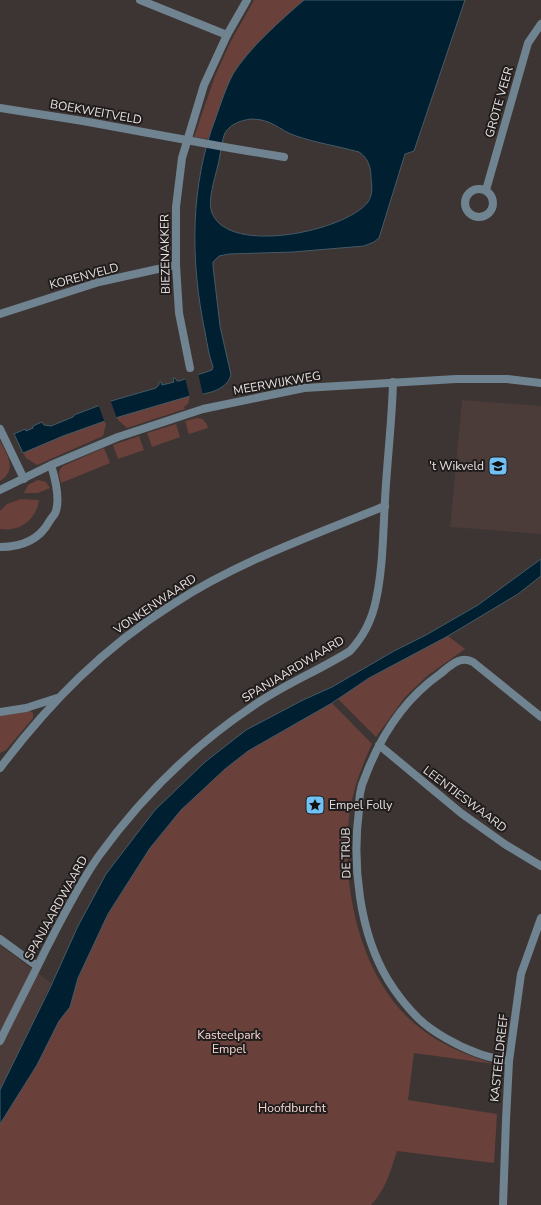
<svg xmlns="http://www.w3.org/2000/svg" width="541" height="1205" font-family="'Nunito Sans',sans-serif">
  <rect width="100%" height="100%" fill="#3d3533"/>
  <g fill="#4b3b39">
    <polygon points="462,400 541,406 541,534 450,527"/>
    <polygon points="0,945 51,983 0,1094"/>
  </g>
  <g fill="#6a403a">
    <polygon points="254,0 304,0 259,42 233,75 208,139 194,137 215,76 230,43"/>
    <polygon points="190,396 188,404 184,407 185,409 127,428 118,420 117,417"/>
    <path d="M 197,418 C 204,418 206,422 208,428 L 189,434 L 185,421 Z"/>
    <polygon points="105,421 106,424 103,436 37,465 26,458 23,453 63,436"/>
    <polygon points="176,424 180,437 152,447 147,433"/>
    <polygon points="139,436 144,450 118,459 113,445"/>
    <path d="M 0,441 C 7,455 18,470 0,481 Z"/>
    <path d="M 104,448 L 110,463 L 61,483 C 59,476 57,471 63,466 Z"/>
    <polygon points="38,480 46,482 50,488 38,493 24,493 28,485"/>
    <path d="M 21,499 L 39,500 C 36,520 20,532 0,529 L 0,511 L 7,504 Z"/>
    <polygon points="448,636 465,649 427,676 405,697 376,737 338,699 369,678"/>
    <path d="M 332,703 L 372,744 C 362,765 354,787 350,810 C 340,882 358,976 416,1025 C 441,1045 464,1054 494,1064 L 414,1053 L 408,1100 L 497,1114 L 494,1163 L 397,1151 C 390,1172 386,1189 371,1205 L 0,1205 L 0,1124 L 37,1065 L 59,1021 L 70,1007 L 78,978 L 108,914 L 150,848 L 181,810 L 225,769 L 248,751 Z"/>
    <polygon points="30,711 33,713 33,718 6,750 0,753 0,716"/>
  </g>
  <g fill="#001f31" stroke="#465a66" fill-rule="evenodd">
    <path d="M 304,0 L 465,0 L 414,151 L 405,154 L 379,238 L 374,242 L 364,246 L 293,252 L 229,254 L 219,256 L 213,262 L 213,266 L 220,326 L 231,375 C 226,392 204,394 190,396 L 105,421 L 63,436 L 23,453 L 14,434 L 25,429 L 26,431 L 33,428 L 33,426 L 42,422 L 44,425 L 51,426 L 73,417 L 74,415 L 111,401 L 156,388 L 159,385 L 159,382 L 161,382 L 162,385 L 174,382 L 173,378 L 175,378 L 177,381 L 179,381 L 212,370 L 213,367 C 209,356 207,343 205,332 C 190,260 190,185 216,117 C 221,103 226,87 233,74 C 249,48 281,20 304,0 ZM 251,119 C 273,119 278,130 296,136 C 316,143 338,146 359,152 C 368,158 371,167 371,178 C 372,185 373,195 368,202 C 346,231 229,256 212,213 C 207,201 215,178 218,165 C 220,157 222,139 225,133 C 230,124 242,120 251,119 Z"/>
    <polygon points="541,559 541,576 518,594 448,636 369,678 332,703 248,751 225,769 181,810 150,848 108,914 78,978 70,1007 59,1021 37,1065 0,1124 0,1090 50,988 78,926 106,874 155,810 205,762 246,730 303,700 332,687 394,651 426,635 478,605"/>
  </g>
  <g fill="#3d3533">
    <polygon points="198,373 203,395 204,396 190,398 185,378"/>
    <polygon points="110,399 117,419 105,423 98,404"/>
  </g>
  <g fill="none" stroke-linecap="round" stroke-linejoin="round">
    <g stroke="#708390" stroke-width="8">
      <polyline points="140,0 227,35"/>
      <polyline points="0,108 83,121 230,148 284,157"/>
      <circle cx="479" cy="203" r="14"/>
      <polyline points="486,190 528,43 541,24"/>
      <polyline points="0,314 99,282 176,265"/>
      <polyline points="190,368 179,313 176,265 176,207 182,158 204,85 227,35 247,0"/>
      <polyline points="0,429 24,479"/>
      <polyline points="0,490 51,465 118,437 203,409 304,388 456,379 507,379 541,383"/>
      <path d="M 0,547 C 21,547 39,540 49,522 C 51,518 55,515 56,511 C 60,498 55,478 51,465"/>
      <polyline points="0,712 26,708 57,698"/>
      <polyline points="379,745 461,813 506,845 541,866"/>
      <path d="M 0,768 C 50,702 103,648 173,604 C 237,562 314,535 385,506"/>
      <polyline points="0,939 37,966"/>
      <path d="M 0,1041 C 15,1010 31,980 46,949 C 62,918 78,886 98,857 C 140,799 193,746 253,706 C 283,685 318,671 350,651 C 363,637 372,620 376,600 C 383,568 383,533 385,500 C 387,461 392,422 393,382"/>
      <path d="M 509,1061 C 499,1059 487,1057 477,1053 C 458,1046 432,1032 418,1018 C 407,1007 396,993 388,980 C 359,932 352,864 359,810 C 359,803 359,796 361,789 C 362,783 365,778 367,772 C 382,734 406,698 440,674 C 450,666 460,655 473,662 L 541,717"/>
      <polyline points="503,1205 506,1120 509,1061 521,974 541,918"/>
    </g>
  </g>
  <defs>
    <symbol id="school-square" viewBox="-11 -11 22 22"><rect x="-9" y="-9" width="18" height="18" rx="4" fill="#71c1f5" stroke="#211d1d"/><path d="M0-5L7-2L0 1L-7-2ZM-4 1L0 2.5L4 1V4Q0 6-4 4Z" fill="#111"/></symbol>
    <symbol id="sight-square" viewBox="-11 -11 22 22"><rect x="-9" y="-9" width="18" height="18" rx="4" fill="#71c1f5" stroke="#211d1d"/><path d="M0-6L1.8-2.2L6-1.7L2.9 1.2L3.7 5.4L0 3.3L-3.7 5.4L-2.9 1.2L-6-1.7L-1.8-2.2Z" fill="#111"/></symbol>
  </defs>
  <g fill-rule="evenodd">
    <use href="#school-square" x="487" y="455" width="22" height="22"/>
    <use href="#sight-square" x="304" y="794" width="22" height="22"/>
  </g>
  <g text-anchor="middle" stroke-width="4" stroke-linejoin="round" paint-order="stroke">
    <g font-size="12" fill="#e8e2e1" stroke="#211d1d">
      <text transform="translate(499 102) rotate(-74)" y="4">GROTE VEER</text>
      <text transform="translate(96 112) rotate(10)" y="4">BOEKWEITVELD</text>
      <text transform="translate(165 254) rotate(-91)" y="4">BIEZENAKKER</text>
      <text transform="translate(84 276) rotate(-15)" y="4">KORENVELD</text>
      <text transform="translate(277 383) rotate(-10)" y="4">MEERWIJKWEG</text>
      <text transform="translate(155 604) rotate(-34)" y="4">VONKENWAARD</text>
      <text transform="translate(293 669) rotate(-31)" y="4">SPANJAARDWAARD</text>
      <text transform="translate(465 799) rotate(37)" y="4">LEENTJESWAARD</text>
      <text transform="translate(346 853) rotate(-91)" y="4">DE TRUB</text>
      <text transform="translate(56 908) rotate(-61)" y="4">SPANJAARDWAARD</text>
      <text transform="translate(499 1058) rotate(-84)" y="4">KASTEELDREEF</text>
    </g>
    <g font-size="12" fill="#e8e2e1" stroke="#211d1d" text-anchor="end">
      <text x="484" y="470">'t Wikveld</text>
      <text x="329" y="809" text-anchor="start">Empel Folly</text>
    </g>
    <g font-size="12" fill="#f8d7d2" stroke="#211d1d">
      <text x="229" y="1039">Kasteelpark<tspan x="229" dy="14">Empel</tspan></text>
      <text x="292" y="1112">Hoofdburcht</text>
    </g>
  </g>
</svg>
